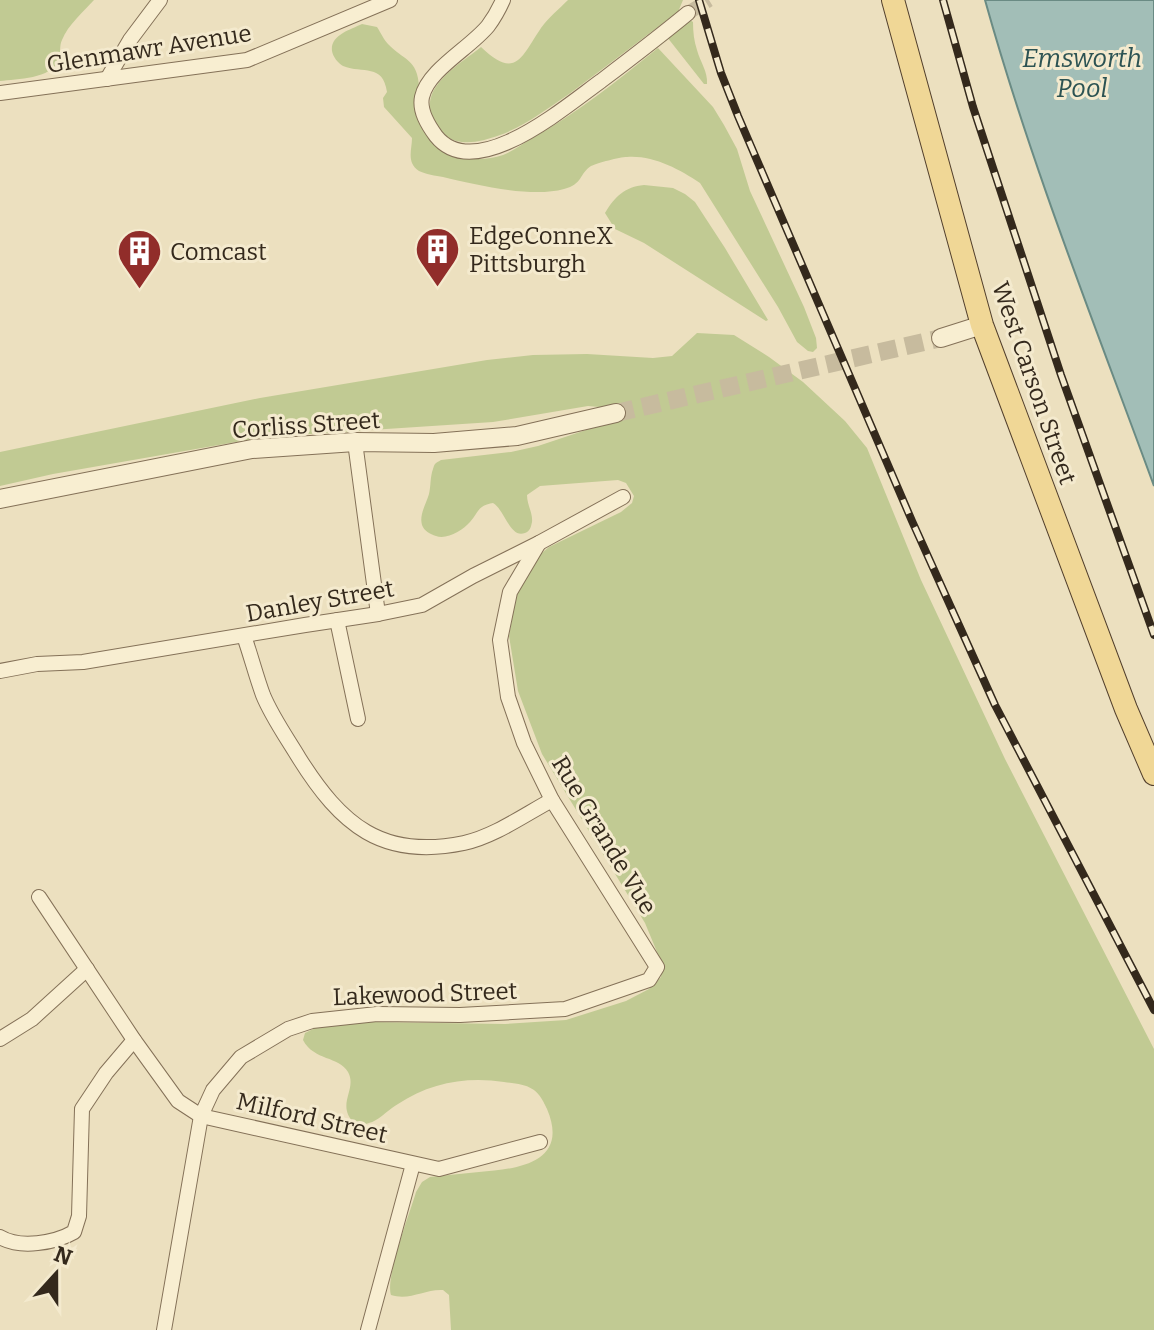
<svg xmlns="http://www.w3.org/2000/svg" width="1154" height="1330" font-family="Bitter,serif">
  <rect width="100%" height="100%" fill="#ece0bf"/>
  <g fill="#c1ca93">
    <path d="M 0,0 L 94,0 C 83,12 68,25 62,40 C 59,46 61,54 59,60 C 51,79 17,79 0,81 Z"/>
    <path d="M 568,0 L 683,0 L 678,12 C 641,39 606,67 569,94 C 547,109 525,126 500,135 C 473,145 445,149 432,117 C 429,109 429,102 432,94 C 441,74 465,60 481,47 C 516,81 522,56 541,28 C 549,17 559,9 568,0 Z"/>
    <path d="M 690,20 L 693,22 C 693,32 694,41 697,50 C 700,62 708,71 707,84 L 704,84 L 667,37 Z"/>
    <path d="M 362,24 L 377,27 C 381,33 384,40 388,44 C 403,60 418,59 419,87 L 448,153 C 465,160 485,161 503,155 C 513,151 522,144 531,139 C 577,113 617,81 658,48 L 713,107 L 724,125 L 737,149 L 750,191 L 804,307 L 816,338 L 817,348 L 813,352 L 808,351 L 797,342 L 778,307 L 700,183 C 679,169 653,155 627,157 C 619,157 598,163 591,166 C 579,174 583,184 564,189 C 532,198 476,185 443,177 C 436,176 425,174 419,171 C 406,162 412,150 412,138 L 384,107 L 383,98 L 387,92 C 383,63 363,74 343,66 C 338,63 333,57 332,51 C 330,35 350,30 362,24 Z"/>
    <path d="M 644,185 L 673,188 L 685,194 L 695,202 L 725,248 L 768,320 L 766,321 L 644,243 L 615,229 L 605,213 C 615,196 625,187 644,185 Z"/>
    <path d="M 697,333 L 734,335 L 769,357 L 803,382 L 845,421 L 867,448 L 921,580 L 1005,759 L 1154,1049 L 1154,1330 L 451,1330 L 449,1295 L 443,1290 C 424,1289 410,1301 391,1295 C 385,1277 410,1213 416,1192 L 422,1182 L 430,1177 C 446,1175 462,1174 479,1172 C 517,1169 570,1163 547,1109 C 537,1086 528,1085 504,1082 C 467,1076 429,1083 398,1104 C 380,1115 379,1124 356,1125 C 334,1105 358,1090 348,1072 C 339,1056 314,1061 303,1040 L 305,1033 L 315,1028 L 370,1022 L 505,1024 L 566,1020 L 626,1001 L 649,989 L 661,977 L 662,964 L 645,923 L 542,754 L 518,691 L 509,636 L 516,597 L 523,578 L 538,556 L 549,547 L 621,512 L 632,503 L 634,496 L 626,483 L 618,480 L 540,486 L 527,495 C 527,505 533,513 532,522 C 531,527 530,531 525,533 C 510,539 505,510 493,503 C 477,506 479,512 470,522 C 463,530 447,540 436,536 C 430,534 424,531 422,525 C 419,515 426,504 429,494 C 431,486 430,477 433,469 C 435,462 435,464 441,460 L 511,452 L 538,446 L 616,420 L 610,408 L 588,406 L 493,422 L 264,437 L 53,474 L 0,486 L 0,452 L 260,398 L 487,360 L 533,355 L 587,354 L 653,358 L 672,356 Z"/>
  </g>
  <path fill="#a2beb7" stroke="#6a8b84" stroke-width="2" d="M 985,0 L 1154,0 L 1154,486 C 1095,325 1031,165 985,0 Z"/>
  <g fill="none" stroke-linecap="round" stroke-linejoin="round">
    <polyline stroke="#c7bb9e" stroke-width="14" stroke-dasharray="14 7" stroke-linecap="butt" points="688,13 709,0"/>
    <polyline stroke="#c7bb9e" stroke-width="18" stroke-dasharray="18 9" stroke-linecap="butt" points="616,413 941,338"/>
    <defs>
      <g id="minor">
        <path d="M 503,0 C 499,9 494,18 488,26 C 470,48 428,70 422,97 C 419,111 428,125 436,136 C 475,185 566,106 601,81 C 630,59 659,37 688,13"/>
        <polyline points="107,79 130,40 160,0"/>
        <polyline points="0,93 247,60 390,0"/>
        <polyline points="355,442 378,614"/>
        <polyline points="337,620 358,719"/>
        <path d="M 244,636 C 251,656 256,676 263,695 C 272,717 287,738 299,758 C 341,825 382,860 464,843 C 495,836 524,815 552,800"/>
        <polyline points="0,671 37,664 83,662 305,625 378,614 422,605 473,576 539,543 623,497"/>
        <polyline points="39,897 134,1040 178,1101 201,1116 439,1169 540,1142"/>
        <polyline points="0,1039 32,1019 87,969"/>
        <path d="M 0,1237 C 20,1249 55,1243 74,1232 L 79,1216 L 82,1109 L 106,1073 L 134,1040"/>
        <polyline points="164,1330 201,1116 213,1090 241,1057 288,1029 312,1021 377,1014 460,1015 565,1009 649,980 657,967 552,800 524,743 508,697 500,640 510,592 539,543"/>
        <polyline points="368,1330 413,1164"/>
      </g>
      <g id="tertiary">
        <polyline points="941,338 982,325"/>
        <polyline points="0,499 252,449 355,442 434,443 517,436 616,413"/>
      </g>
      <polyline id="primary" points="893,0 982,325 1126,709 1154,774"/>
    </defs>
    <use href="#minor" stroke="#847158" stroke-width="16"/>
    <use href="#tertiary" stroke="#847158" stroke-width="20"/>
    <use href="#primary" stroke="#523f2c" stroke-width="24"/>
    <use href="#minor" stroke="#f8eed1" stroke-width="14"/>
    <use href="#tertiary" stroke="#f8eed1" stroke-width="18"/>
    <use href="#primary" stroke="#f0d796" stroke-width="22"/>
    <defs>
      <g id="rail">
        <polyline points="699,0 721,73 738,116 912,521 995,705 1154,1010"/>
        <polyline points="943,0 973,107 1061,375 1154,635"/>
      </g>
    </defs>
    <use href="#rail" stroke="#34291c" stroke-width="8"/>
    <use href="#rail" stroke="#f4eace" stroke-width="5" stroke-dasharray="15" stroke-linecap="butt"/>
  </g>
  <defs>
    <symbol id="building-pin" viewBox="-11 -11 22 30"><path d="M0 17L-7.5 6A9.5 9.5 0 1 1 7.5 6Z" fill="#912d2a" stroke="#f4eace"/><path d="M-4-6H4V6H1V3H-1V6H-4ZM-2.5-4.3h1.7v1.8h-1.7ZM.8-4.3h1.7v1.8H.8ZM-2.5-1h1.7V.8h-1.7ZM.8-1h1.7V.8H.8Z" fill="#fff"/></symbol>
  </defs>
  <g fill-rule="evenodd">
    <use href="#building-pin" x="412" y="224" width="51" height="69"/>
    <use href="#building-pin" x="114" y="226" width="51" height="69"/>
  </g>
  <g text-anchor="middle" stroke-width="6" stroke-linejoin="round" paint-order="stroke">
    <g font-size="24" fill="#34291c" stroke="#f4eace">
      <text transform="translate(149 49) rotate(-9)" y="8">Glenmawr Avenue</text>
      <text transform="translate(1034 383) rotate(71)" y="8">West Carson Street</text>
      <text transform="translate(306 425) rotate(-4)" y="8">Corliss Street</text>
      <text transform="translate(320 601) rotate(-10)" y="8">Danley Street</text>
      <text transform="translate(604 835) rotate(59)" y="8">Rue Grande Vue</text>
      <text transform="translate(425 994) rotate(-2)" y="8">Lakewood Street</text>
      <text transform="translate(312 1118) rotate(13)" y="8">Milford Street</text>
    </g>
    <g font-size="24" fill="#34291c" stroke="#f4eace" text-anchor="start">
      <text x="469" y="244">EdgeConneX<tspan x="469" dy="28">Pittsburgh</tspan></text>
      <text x="170" y="260">Comcast</text>
    </g>
    <g font-size="26" font-style="italic" fill="#2c5353" stroke="#f4eace">
      <text x="1082" y="67">Emsworth<tspan x="1082" dy="30">Pool</tspan></text>
    </g>
  </g>
  <g transform="translate(56 1274) rotate(21)" stroke="#f4eace" stroke-width="6" paint-order="stroke">
  <path d="M0-6L14 30L0 20L-14 30Z" fill="#34291c"/>
  <text y="-12" font-size="22" font-weight="bold" text-anchor="middle" fill="#34291c">N</text>
  </g>
</svg>
